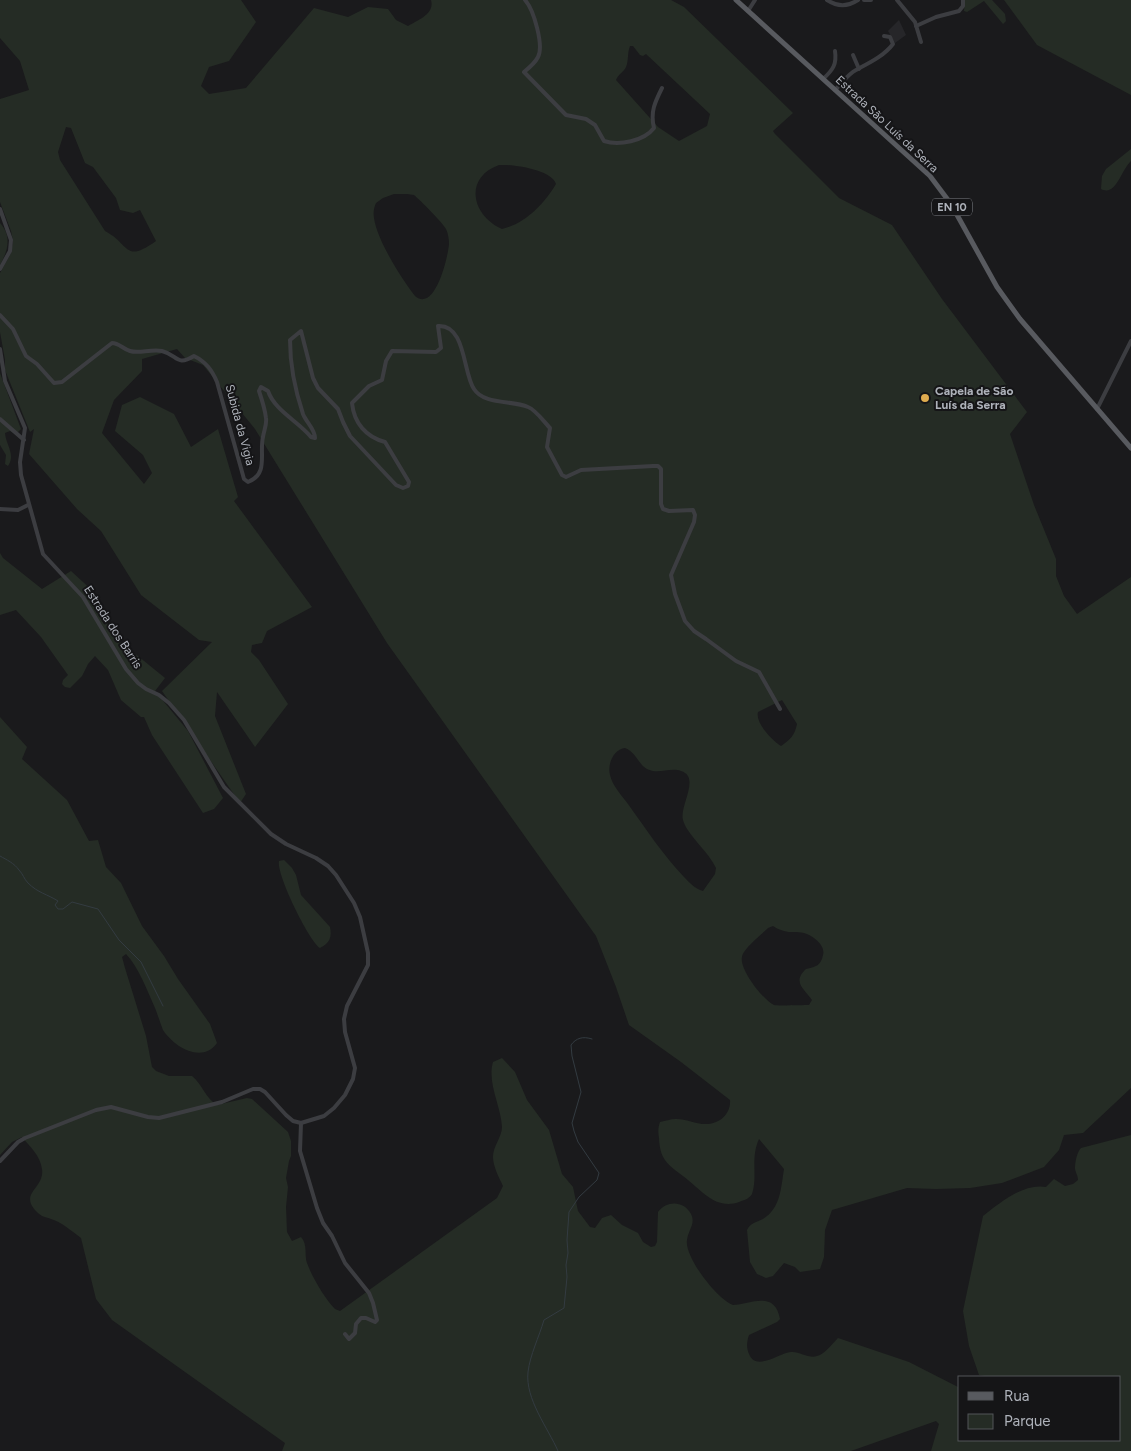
<svg xmlns="http://www.w3.org/2000/svg" width="1131" height="1451" font-family="Figtree,sans-serif">
  <rect width="100%" height="100%" fill="#1a1a1c"/>
  <polygon fill="#262629" points="899,20 906,35 895,43 888,31"/>
  <g fill="#252c25" fill-rule="evenodd">
    <path d="M 0,0 L 241,0 L 256,22 L 229,61 L 209,67 L 201,86 L 209,94 L 246,88 L 314,8 L 348,17 L 368,7 L 388,9 L 396,20 L 408,26 C 418,20 435,14 431,0 L 671,0 L 684,7 L 793,113 L 773,131 L 775,134 L 839,198 L 892,225 L 942,299 L 1027,412 L 1010,434 L 1034,505 L 1056,559 L 1056,576 L 1064,596 L 1077,614 L 1131,577 L 1131,1088 L 1083,1133 L 1064,1135 L 1059,1150 L 1044,1167 L 1002,1183 L 970,1188 L 936,1189 L 907,1188 L 832,1210 L 825,1230 L 824,1257 L 820,1269 L 800,1272 L 795,1267 L 784,1263 L 773,1276 L 766,1278 L 757,1274 L 750,1262 L 747,1230 C 750,1223 757,1222 763,1219 C 781,1208 781,1187 784,1169 L 759,1139 C 750,1159 758,1176 752,1194 C 749,1199 744,1200 739,1202 C 717,1210 703,1192 688,1180 C 670,1165 660,1163 659,1138 C 658,1132 658,1128 660,1122 C 666,1121 670,1119 676,1119 C 687,1119 697,1125 708,1124 C 721,1123 731,1113 730,1100 L 681,1062 L 629,1025 L 616,987 L 596,936 L 387,643 L 255,429 L 203,365 L 185,358 L 177,349 L 142,359 L 142,371 L 114,400 L 102,433 L 144,484 L 152,473 L 143,455 L 115,431 L 122,405 L 140,397 L 174,414 L 191,447 L 218,429 L 238,497 L 234,501 L 312,607 L 267,631 L 262,643 L 252,645 L 251,652 L 259,660 L 288,704 L 255,747 L 217,692 L 215,716 L 246,794 L 240,803 L 162,691 L 212,642 L 199,640 L 141,595 L 101,531 L 77,509 L 29,454 L 34,429 L 30,432 L 5,370 L 5,360 L 0,332 L 0,273 L 11,253 L 13,241 L 11,231 L 0,202 L 0,99 L 29,90 L 20,61 L 0,38 ZM 630,46 L 633,46 L 640,55 L 643,56 L 646,54 L 710,114 L 707,126 L 679,141 L 658,127 L 616,80 C 618,74 624,72 626,67 C 629,60 627,53 630,46 ZM 66,127 L 71,128 L 85,163 L 93,167 L 116,198 L 120,210 L 133,213 L 140,210 L 156,241 C 124,264 130,244 105,231 L 60,160 L 58,152 ZM 499,165 C 513,164 552,170 556,184 C 545,203 525,224 502,229 C 472,216 463,178 499,165 ZM 394,194 L 407,194 L 414,195 C 421,201 442,222 446,229 C 448,233 449,239 449,244 C 448,257 435,313 415,296 C 401,278 377,240 374,218 C 373,213 374,207 376,203 L 383,198 ZM 782,700 L 797,724 C 795,735 790,740 781,746 C 772,740 755,723 758,712 ZM 625,748 C 636,752 638,764 647,769 C 658,775 670,767 681,771 C 701,777 679,806 683,820 C 687,835 709,852 716,868 L 715,874 L 703,891 C 695,889 690,883 684,877 C 663,855 646,829 628,804 C 622,796 612,785 610,775 C 607,764 614,749 625,748 ZM 773,926 C 776,928 780,930 784,931 C 790,933 797,931 804,933 C 812,935 826,945 823,955 C 821,966 815,967 806,969 C 792,982 804,989 812,1000 L 809,1005 C 804,1005 776,1006 774,1005 C 763,1000 739,969 742,957 C 743,949 761,935 768,928 Z"/>
    <polygon points="965,0 992,0 1005,14 1006,21 1003,24 984,1 967,12 964,11"/>
    <polygon points="1004,0 1131,0 1131,95 1037,45"/>
    <path d="M 1131,149 L 1131,161 C 1121,170 1116,197 1101,189 L 1102,176 L 1106,169 Z"/>
    <path d="M 0,223 C 12,236 8,251 0,265 Z"/>
    <path d="M 0,373 L 21,429 L 16,434 L 10,431 L 5,433 C 6,445 16,455 8,466 L 5,464 L 6,455 L 0,445 Z"/>
    <polygon points="0,553 3,558 42,589 71,571 96,594 102,614 117,639 165,678 155,691 188,731 223,798 214,809 203,813 152,735 144,717 141,717 121,700 108,670 95,656 88,664 82,676 70,688 65,687 62,684 63,680 68,675 41,637 16,610 0,615"/>
    <path d="M 0,717 L 27,747 L 22,759 L 67,800 L 89,841 L 98,840 L 106,867 L 121,883 L 142,926 L 164,956 L 178,979 L 210,1024 L 217,1043 C 202,1064 174,1047 163,1030 C 160,1023 158,1015 155,1008 C 147,990 139,968 126,954 L 122,957 L 125,968 L 146,1036 L 152,1067 L 156,1071 L 169,1076 L 192,1076 C 202,1084 206,1099 217,1105 L 247,1098 L 252,1099 L 288,1132 L 291,1141 L 291,1156 L 289,1161 L 286,1178 L 288,1187 L 286,1207 L 287,1232 L 292,1241 L 301,1237 C 308,1245 304,1254 307,1263 C 312,1277 325,1299 335,1309 L 340,1311 L 497,1198 L 503,1186 C 499,1178 493,1166 493,1157 C 493,1146 502,1137 502,1127 C 501,1106 487,1083 493,1062 L 502,1058 L 515,1072 L 527,1100 L 549,1130 L 562,1174 L 573,1187 L 578,1211 L 590,1227 L 595,1228 L 602,1218 L 611,1215 L 622,1225 L 638,1233 L 643,1242 L 651,1247 L 655,1246 L 657,1242 L 658,1212 C 667,1200 684,1201 691,1214 C 696,1224 688,1230 687,1240 C 684,1257 718,1300 733,1305 C 751,1304 775,1290 780,1319 L 777,1322 L 749,1335 C 747,1341 746,1347 749,1354 C 756,1372 779,1353 791,1352 C 799,1351 809,1359 817,1356 C 825,1354 832,1344 838,1338 L 909,1362 L 960,1388 L 960,1440 L 1120,1440 L 1120,1377 L 990,1377 L 979,1375 L 969,1346 L 963,1311 L 983,1216 C 1000,1203 1023,1183 1046,1187 L 1054,1179 L 1065,1186 L 1073,1184 L 1078,1180 C 1078,1175 1075,1172 1075,1168 C 1075,1162 1077,1152 1081,1148 L 1131,1135 L 1131,1451 L 931,1451 L 939,1424 L 936,1421 L 851,1451 L 282,1451 L 285,1443 L 112,1320 L 96,1299 L 81,1238 C 73,1232 60,1221 51,1219 C 46,1217 42,1217 38,1213 C 17,1193 45,1189 42,1169 C 40,1155 30,1147 22,1137 L 12,1142 L 0,1155 Z"/>
    <path d="M 284,860 L 292,868 L 296,875 L 301,895 L 330,927 C 332,937 330,943 320,948 C 309,941 276,874 279,861 Z"/>
  </g>
  <g fill="none" stroke-linecap="round" stroke-linejoin="round">
    <g stroke="#333b41" stroke-width="1">
      <path d="M 0,856 C 7,860 14,863 19,870 C 23,874 24,879 28,883 C 38,893 47,894 58,901 L 55,905 L 58,909 L 63,909 L 72,902 L 98,909 L 119,940 L 141,962 L 163,1006"/>
      <path d="M 558,1451 C 548,1428 525,1399 528,1372 C 530,1355 539,1337 544,1320 L 564,1308 L 567,1277 L 566,1265 L 568,1253 L 567,1240 L 569,1212 L 579,1197 L 597,1180 L 599,1173 L 578,1142 L 574,1131 L 572,1123 L 581,1092 L 572,1056 L 571,1045 C 576,1038 583,1036 592,1039"/>
    </g>
    <g stroke="#3c3d41" stroke-width="4">
      <path d="M 525,0 C 534,10 544,46 538,57 C 535,63 529,68 524,72 L 566,115 L 586,119 L 595,125 L 604,141 C 619,146 644,141 654,128 C 650,112 655,102 662,88"/>
      <path d="M 827,0 C 838,7 847,7 858,0"/>
      <polyline points="864,0 871,0"/>
      <polyline points="897,0 915,22 921,42"/>
      <polyline points="748,11 755,0"/>
      <polyline points="916,26 936,17 959,11 963,6 963,0"/>
      <polyline points="853,55 859,69"/>
      <path d="M 823,79 C 833,70 837,64 835,51"/>
      <path d="M 835,90 C 842,83 848,74 856,70 C 869,63 884,56 893,44 L 890,37 L 884,36"/>
      <polyline points="0,209 11,240 10,251 0,269"/>
      <path d="M 0,315 L 13,329 L 26,356 L 37,364 L 54,383 L 62,382 L 112,343 C 119,343 123,349 130,351 C 139,354 150,349 162,351 C 178,355 176,367 194,356 C 206,362 212,370 217,382 L 244,479 L 248,482 C 269,474 259,453 263,437 C 264,430 267,425 266,418 C 265,409 262,400 259,391 L 261,387 L 268,391 C 275,411 298,421 311,437 L 315,438 C 315,429 306,422 303,414 C 295,390 290,364 290,340 L 301,331 L 313,378 L 318,388 L 338,409 L 343,422 L 350,436 L 396,485 L 403,488 L 408,486 L 409,482 L 385,442 C 366,437 354,423 352,403 L 369,386 L 382,380 L 386,361 L 392,351 L 436,352 L 441,348 L 438,326 C 466,324 463,374 474,389 C 484,405 512,400 528,407 C 536,410 544,422 550,428 L 547,447 L 562,475 L 566,477 L 581,470 L 653,466 L 658,466 L 661,469 L 661,504 L 663,509 L 669,511 L 693,510 L 695,515 L 694,522 L 671,575 L 675,594 L 685,621 L 694,631 L 706,639 L 736,661 L 759,672 L 780,709"/>
      <polyline points="0,349 5,381 25,428 20,462 21,475 43,554 83,597 126,669 138,683 146,689 159,695 169,703 184,720 224,787 271,834 286,844 316,858 328,866 336,875 354,903 360,917 368,953 368,965 347,1006 344,1019 345,1032 355,1068 353,1079 345,1095 334,1108 324,1116 301,1123 293,1121 286,1115 265,1092 260,1089 253,1089 222,1102 159,1118 148,1117 111,1107 96,1110 25,1138 18,1142 0,1161"/>
      <polyline points="1097,409 1131,341"/>
      <polyline points="0,419 24,440"/>
      <polyline points="0,509 18,510 28,505"/>
      <polyline points="301,1123 300,1151 317,1208 323,1223 332,1236 345,1263 369,1293 373,1303 377,1320 375,1322 366,1318 361,1318 356,1324 355,1333 349,1339 345,1334"/>
    </g>
    <polyline stroke="#585a5f" stroke-width="5" points="736,0 930,176 951,204 997,287 1020,319 1131,448"/>
  </g>
  <circle fill="#dfac4f" stroke="#151517" stroke-width="2" cx="925" cy="398" r="5"/>
  <g text-anchor="middle" stroke-width="4" stroke-linejoin="round" paint-order="stroke">
    <rect fill="#151517" stroke="#808389" stroke-width="1" x="932" y="198.5" width="40" height="17" rx="4"/>
    <g font-size="11" font-weight="bold" fill="#aeb2ba">
      <text x="952" y="211">EN 10</text>
    </g>
    <g font-size="12" fill="#aeb2ba" stroke="#151517">
      <text transform="translate(887 124) rotate(43)" y="4">Estrada São Luís da Serra</text>
      <text transform="translate(240 425) rotate(75)" y="4">Subida da Vigia</text>
      <text transform="translate(113 627) rotate(57)" y="4">Estrada dos Barris</text>
    </g>
    <g font-size="12" font-weight="bold" fill="#aeb2ba" stroke="#151517" text-anchor="start">
      <text x="935" y="395">Capela de São<tspan x="935" dy="14">Luís da Serra</tspan></text>
    </g>
  </g>
  <rect x="958" y="1376" width="162" height="65" fill="#151517" stroke="#525458"/>
  <rect x="968" y="1392" width="25" height="8" fill="#585a5f" stroke="#525458"/>
  <text x="1004" y="1401" font-size="15" fill="#aeb2ba">Rua</text>
  <rect x="968" y="1414" width="25" height="15" fill="#252c25" stroke="#525458"/>
  <text x="1004" y="1426" font-size="15" fill="#aeb2ba">Parque</text>
</svg>
